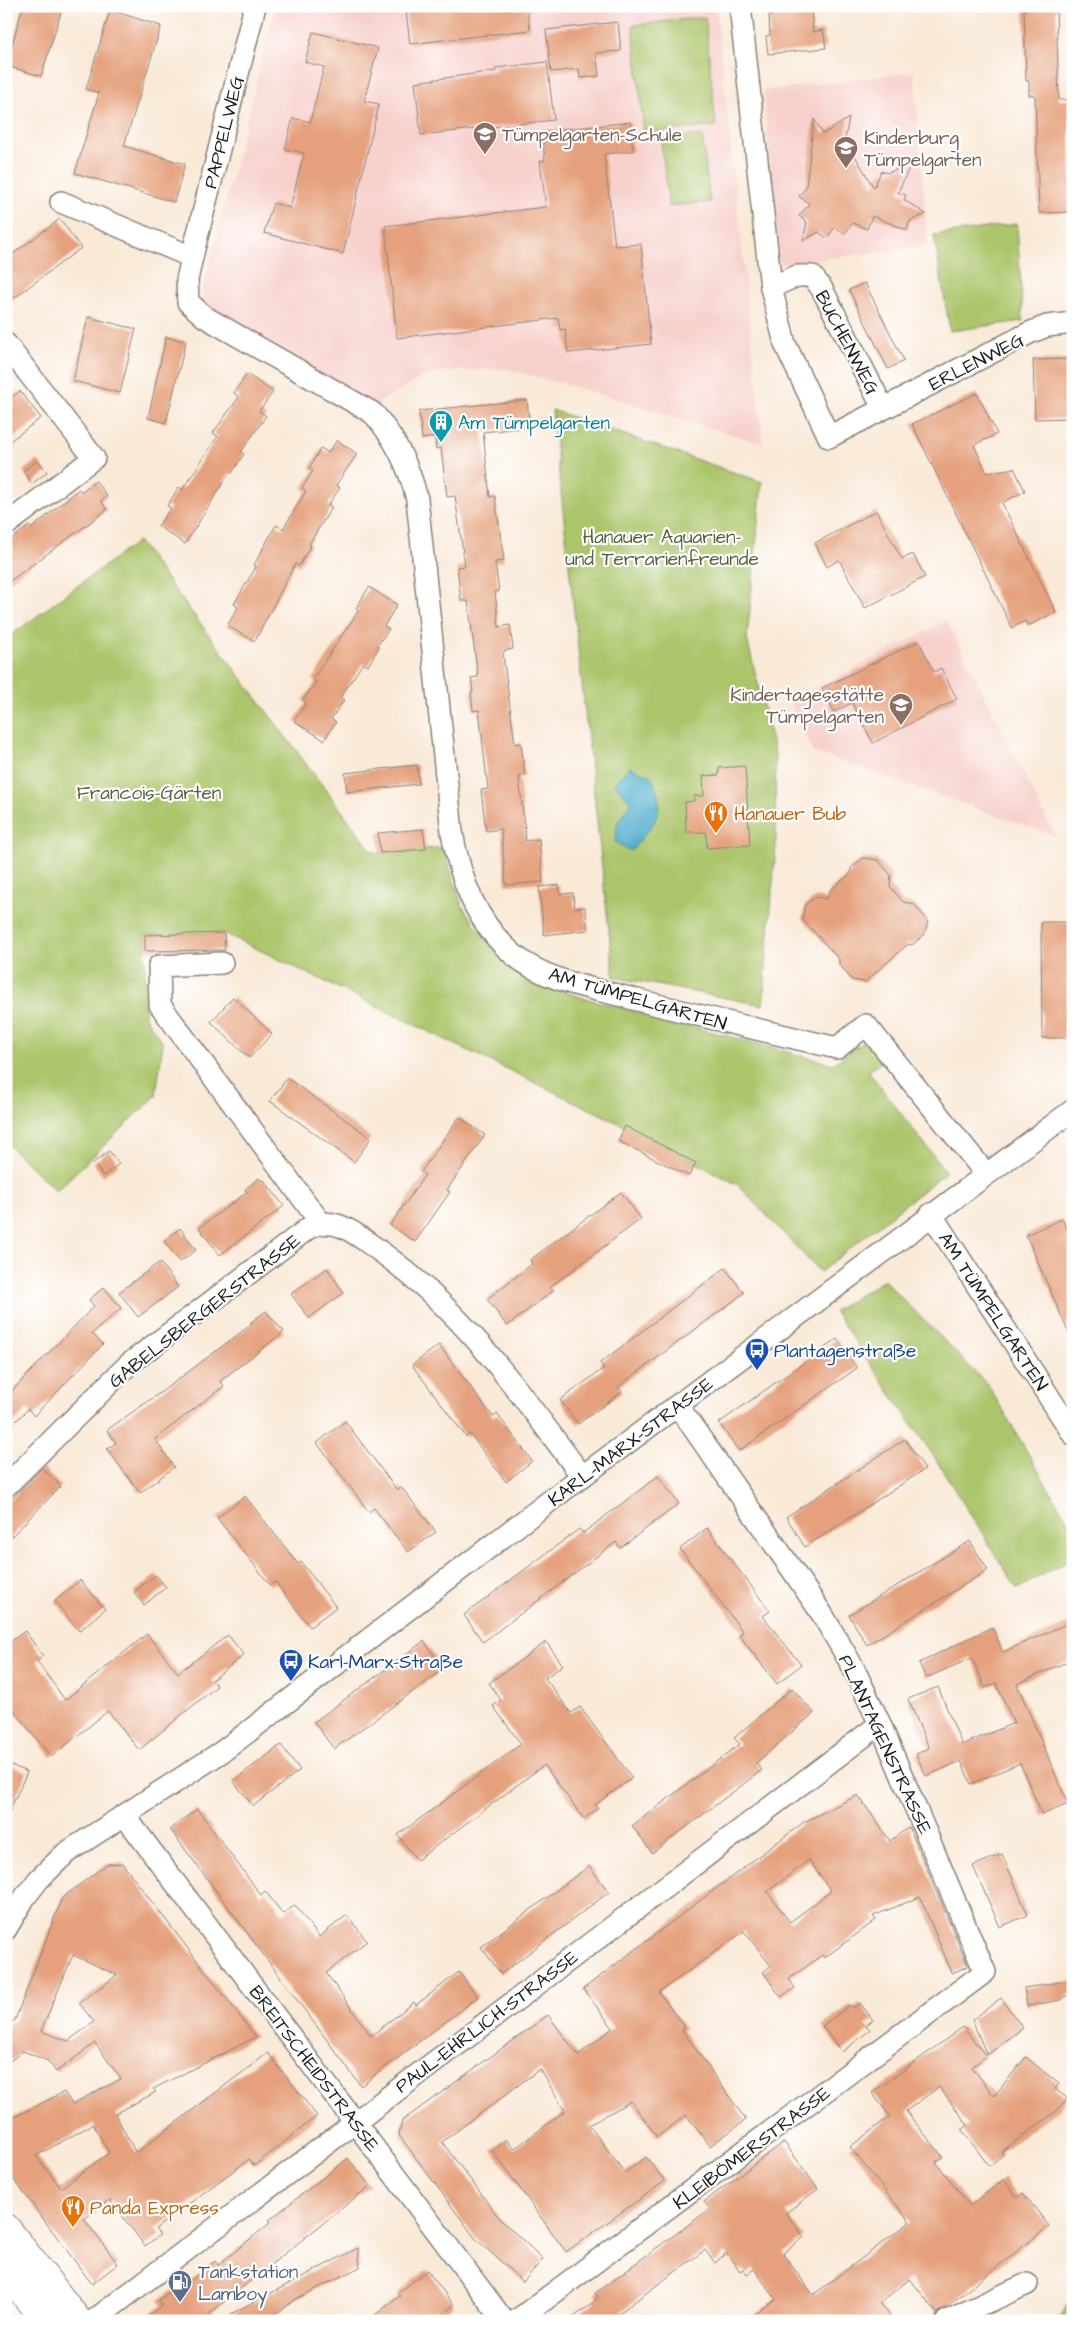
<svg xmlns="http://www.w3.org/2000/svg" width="1079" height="2327" font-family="'Architects Daughter',sans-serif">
  <rect width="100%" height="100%" fill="#fff"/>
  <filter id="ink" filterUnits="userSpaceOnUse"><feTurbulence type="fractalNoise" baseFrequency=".02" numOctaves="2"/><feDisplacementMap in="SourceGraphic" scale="10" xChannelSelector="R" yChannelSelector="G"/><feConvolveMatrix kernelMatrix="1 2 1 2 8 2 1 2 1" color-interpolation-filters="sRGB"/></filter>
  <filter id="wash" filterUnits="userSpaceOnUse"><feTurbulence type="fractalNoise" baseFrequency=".0096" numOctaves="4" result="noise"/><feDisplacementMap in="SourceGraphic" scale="20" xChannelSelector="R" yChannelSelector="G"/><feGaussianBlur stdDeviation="1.12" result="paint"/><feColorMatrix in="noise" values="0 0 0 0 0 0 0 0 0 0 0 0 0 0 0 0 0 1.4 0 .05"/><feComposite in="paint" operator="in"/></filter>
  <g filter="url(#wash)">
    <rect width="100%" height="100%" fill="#f9e9d7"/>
    <g fill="#f7d0cb">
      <polygon points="276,6 716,6 763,444 573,386 505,369 436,372 421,378 374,406 199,304"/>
      <polygon points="914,72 928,246 779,264 763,91"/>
      <polygon points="947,621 1055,836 812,751 790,701"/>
    </g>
    <g fill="#acc56b" stroke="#647044">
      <polygon points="705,17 716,126 644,133 633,25"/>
      <polygon points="702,135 710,202 669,206 661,140"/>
      <polygon points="1017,224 1023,321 950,331 934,235"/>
      <polygon points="552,410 762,482 747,639 775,754 776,845 763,1005 614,977"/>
      <polygon points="138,541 372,851 380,853 446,847 451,873 462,905 478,929 515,968 540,984 584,998 833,1064 866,1040 881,1062 868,1071 946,1172 820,1272 738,1185 625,1126 224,933 145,935 145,1017 163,1043 156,1096 56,1191 6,1143 6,639"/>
      <polygon points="884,1280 988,1385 1073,1530 1073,1558 1017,1589 935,1458 834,1311"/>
      <polygon points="1073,2295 1073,2321 1058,2321"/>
    </g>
    <path fill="#4cabca" stroke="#346473" d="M 630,767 L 651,776 C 669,814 654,823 631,851 L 615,842 L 618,821 L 631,802 L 614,784 Z"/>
    <g id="blocks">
      <g fill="#e5a17d" fill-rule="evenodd">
        <polygon points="23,6 63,6 41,76 6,66"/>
        <polygon points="449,6 527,6 530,30 410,44 406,11"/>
        <polygon points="771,6 811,6 813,32 823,30 826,48 768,54 766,36 770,35 769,15 772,15"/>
        <polygon points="1024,6 1056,6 1059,100 1069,100 1072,212 1039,213 1035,95 1029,95 1029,81 1026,81"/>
        <polygon points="110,10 161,26 124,146 185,164 174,202 75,173 99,93 86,89"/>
        <polygon points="618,22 621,51 596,53 599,76 580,78 579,69 551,72 546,30"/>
        <polygon points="313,32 378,48 364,101 379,104 343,254 264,233 273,203 290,208 304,153 285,149 293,118 310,122 324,67 305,62"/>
        <polygon points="547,62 554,120 421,135 415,82 496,71 496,68"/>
        <polygon points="849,118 845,139 874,188 881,171 887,173 911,164 898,192 906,195 904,200 926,214 910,221 907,230 872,216 867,229 853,223 844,234 835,227 827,238 819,232 803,241 807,222 799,216 809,204 799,196 806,187 814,119 823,134"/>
        <polygon points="630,122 633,151 604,154 615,246 641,244 651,344 568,353 565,329 560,330 558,318 397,338 385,226 546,207 540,161 545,160 542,132"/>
        <polygon points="60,219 81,248 6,304 6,259"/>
        <polygon points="865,283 904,361 888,369 849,290"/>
        <polygon points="88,317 136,329 120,393 73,381"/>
        <polygon points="166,337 186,341 166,423 148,418"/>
        <polygon points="1073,359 1073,418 1035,419 1033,360"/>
        <polygon points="247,374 273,392 259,411 266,416 241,452 244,454 232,473 230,472 185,544 158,526 171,508 167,506 179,487 182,490 218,436 213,433 239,397 234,393"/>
        <polygon points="20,391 41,418 6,444 6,401"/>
        <polygon points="977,393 997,434 974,445 987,473 1014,468 1025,491 1002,503 1056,612 1028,626 1025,621 1012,628 912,424"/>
        <polygon points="527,400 530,427 483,432 490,497 495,496 504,561 495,562 499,591 495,592 499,627 510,625 513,649 504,651 503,655 515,744 521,743 525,776 519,777 526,841 539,839 543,882 506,885 501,829 486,831 481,790 488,789 479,710 473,711 471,692 473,692 471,678 478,677 468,601 461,601 457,567 465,566 455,496 447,497 441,448 436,449 435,437 422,439 419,411"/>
        <polygon points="337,440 357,454 336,485 340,488 328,505 332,507 309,544 311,545 299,566 295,564 255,641 227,626 238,607 234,604 256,567 254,565 276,525 283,529 306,491 302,488 313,471 309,468 321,448 328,453"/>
        <polygon points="38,460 47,472 32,484 23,471"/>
        <polygon points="96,481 107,496 101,501 107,510 6,584 6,543 29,526 31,529 79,489 81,492"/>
        <polygon points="876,511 902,559 913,554 925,577 865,608 839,560 827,567 815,543"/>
        <polygon points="369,587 397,605 384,626 389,629 377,646 379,647 368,666 363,663 340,698 344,700 331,719 336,722 324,740 294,721 306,703 303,700 316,682 312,680 359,610 356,608"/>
        <polygon points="919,641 934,672 941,668 957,699 873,743 852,703 834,712 822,688"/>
        <polygon points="417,765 419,784 347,792 345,773"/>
        <polygon points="745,766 750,845 707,848 706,832 686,832 685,802 694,801 694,796 704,796 703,776 719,775 719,768"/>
        <polygon points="423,829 426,849 380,853 378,833"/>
        <polygon points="863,858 878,860 891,875 890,886 903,902 914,904 928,921 925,934 912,945 908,944 865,982 852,980 839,964 839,959 802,919 805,905 816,897 827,899 830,890 851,873 851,868"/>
        <polygon points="559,885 560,894 573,893 575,908 585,907 588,930 544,935 539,887"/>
        <polygon points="1041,922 1073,922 1073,1038 1042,1038"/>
        <polygon points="224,933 225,950 145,951 145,935"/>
        <polygon points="233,997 272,1034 249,1058 211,1022"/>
        <polygon points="287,1078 371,1138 354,1162 270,1101"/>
        <polygon points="459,1117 485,1135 447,1190 450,1192 415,1242 390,1225 425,1175 421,1172"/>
        <polygon points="625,1126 696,1163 689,1176 618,1141"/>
        <polygon points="109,1151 119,1164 103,1176 93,1163"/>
        <polygon points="259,1178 261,1181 264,1180 284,1206 220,1255 199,1228 247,1192 245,1189"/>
        <polygon points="621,1192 641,1219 550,1287 553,1291 507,1326 487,1299 532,1264 530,1260"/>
        <polygon points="1062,1219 1073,1243 1073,1343 1026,1235"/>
        <polygon points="180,1228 196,1250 180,1262 164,1241"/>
        <polygon points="160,1262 178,1287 138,1317 119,1292"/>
        <polygon points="327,1268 344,1293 309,1318 291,1294"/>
        <polygon points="725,1268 744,1293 618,1387 622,1392 578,1424 560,1400 604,1368 600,1363"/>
        <polygon points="104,1287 121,1308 92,1334 103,1344 34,1416 28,1409 6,1431 6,1397 94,1306 89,1300"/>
        <polygon points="266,1311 284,1332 220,1381 224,1386 155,1439 174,1467 140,1493 107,1449 116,1443 107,1430 164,1390 252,1324 251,1322"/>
        <polygon points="837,1339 857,1368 739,1451 719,1423"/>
        <polygon points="439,1345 493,1417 497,1414 532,1461 506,1482 470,1434 466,1437 412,1365"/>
        <polygon points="345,1421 397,1490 401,1487 436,1532 408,1552 374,1508 369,1512 317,1443"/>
        <polygon points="905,1439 925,1469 805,1547 786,1517"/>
        <polygon points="42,1468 61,1486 6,1542 6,1505"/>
        <polygon points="658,1476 679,1504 620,1548 616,1542 483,1642 464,1615 579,1529 583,1533"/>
        <polygon points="245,1496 298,1564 301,1562 336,1607 310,1627 275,1582 270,1585 217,1518"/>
        <polygon points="707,1528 770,1611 763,1616 801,1665 777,1684 739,1635 743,1632 680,1549"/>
        <polygon points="970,1541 988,1570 867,1645 849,1615"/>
        <polygon points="156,1575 166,1587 144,1605 134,1592"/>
        <polygon points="80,1580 105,1609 79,1631 55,1601"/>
        <polygon points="1073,1621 1073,1659 1017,1684 1068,1804 1042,1815 1020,1763 971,1784 961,1761 926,1776 916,1754 929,1748 908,1699 938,1687 962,1745 1014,1723 996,1683 985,1688 972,1658 926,1678 919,1663 992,1627 1003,1652"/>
        <polygon points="25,1631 43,1656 37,1661 65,1700 147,1634 178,1673 228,1635 244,1655 212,1680 217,1686 139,1750 108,1711 51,1757 13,1709 6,1714 6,1645"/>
        <polygon points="424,1641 444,1669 334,1749 314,1722"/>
        <polygon points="546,1642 563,1665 545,1678 571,1713 580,1707 632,1778 595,1805 598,1808 584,1819 544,1765 417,1860 398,1835 521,1744 493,1706 501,1700 489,1683"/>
        <polygon points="792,1688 814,1713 756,1763 762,1770 652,1853 632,1826 740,1744 734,1738"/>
        <polygon points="281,1745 300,1770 253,1806 233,1781"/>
        <polygon points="6,1763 27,1772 6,1819"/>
        <path d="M 858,1795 L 890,1841 L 909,1827 L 968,1966 L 952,1973 L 920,1897 L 873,1916 L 876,1920 L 824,1958 L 822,1955 L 789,1979 L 795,1988 L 781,1997 L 763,1972 L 771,1966 L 744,1931 L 659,1992 L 685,2028 L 682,2030 L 746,2120 L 710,2146 L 686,2115 L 657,2137 L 631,2101 L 589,2125 L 625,2173 L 646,2157 L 665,2181 L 566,2252 L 492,2150 L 506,2139 L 514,2149 L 565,2111 L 540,2069 L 442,2142 L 500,2219 L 543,2259 L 523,2282 L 475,2238 L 399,2135 L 402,2121 L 548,2015 L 578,2055 L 613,2028 L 583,1989 L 804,1822 ZM 809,1860 L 831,1891 L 790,1922 L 767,1892 Z"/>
        <polygon points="197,1809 261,1895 265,1891 283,1914 295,1905 319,1937 347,1915 367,1941 326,1973 371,2036 414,2002 416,2005 459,1972 478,1997 361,2086 170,1829"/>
        <polygon points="1002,1854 1028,1915 1000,1927 973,1866"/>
        <path d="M 122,1863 L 256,2037 L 153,2089 L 156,2092 L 115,2114 L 136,2153 L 268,2053 L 317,2116 L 254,2166 L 249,2159 L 155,2229 L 160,2235 L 145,2246 L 110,2200 L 84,2219 L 118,2264 L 92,2284 L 6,2169 L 6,2121 L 64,2092 L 72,2104 L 121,2079 L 95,2043 L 56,2072 L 48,2061 L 23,2051 L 6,2064 L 6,2026 L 15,2020 L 62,1898 L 107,1864 ZM 73,1955 L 117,1975 L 79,2003 L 94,2022 L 68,2041 L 41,2031 ZM 93,2124 L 109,2153 L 61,2188 L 36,2156 Z"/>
        <polygon points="589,1866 609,1892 501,1974 481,1947"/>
        <polygon points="1073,1980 1073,1991 1061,2000 1027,2006 1024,1988"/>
        <polygon points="1001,1998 1023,2028 987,2055 972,2020"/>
        <polygon points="860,2003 873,2020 866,2025 870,2030 842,2052 822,2026 850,2005 853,2008"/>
        <polygon points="963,2027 986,2056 972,2067 994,2096 1026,2057 1059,2084 1055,2089 1067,2098 1058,2110 1001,2152 1003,2155 989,2166 962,2130 968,2125 939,2087 906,2111 943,2157 936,2162 970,2206 1004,2179 1017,2197 1023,2193 1049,2226 945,2308 937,2313 910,2279 879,2303 893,2321 746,2321 776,2299 754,2269 747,2274 743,2269 740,2271 726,2253 715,2263 705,2250 608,2321 568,2321 592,2304 598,2297 595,2293 710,2209 704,2202 784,2142 818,2189 786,2213 804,2237 783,2253 813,2295 910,2222 850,2147 890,2116 872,2093"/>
        <polygon points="348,2158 370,2186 210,2313 215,2321 142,2321 162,2305 159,2300 184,2281 186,2284 215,2261 218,2265 270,2223 268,2221"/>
        <polygon points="358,2248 360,2267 294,2300 282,2310 260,2321 217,2321"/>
        <polygon points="427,2270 454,2305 434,2321 367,2321 400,2296 397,2293"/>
      </g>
    </g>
  </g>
  <g filter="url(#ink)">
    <use href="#blocks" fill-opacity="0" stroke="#8a827a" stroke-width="1"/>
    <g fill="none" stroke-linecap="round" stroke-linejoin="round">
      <defs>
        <g id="minor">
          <path d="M 255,6 L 192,257 L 187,280 L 188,302 L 205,317 L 373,413 C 396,439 409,466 417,499 L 452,832 C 460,879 476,923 514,955 C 545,981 592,988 630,998 C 699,1016 768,1032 837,1048 L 866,1025 L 986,1174"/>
          <polyline points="740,6 771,287 785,344 829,437 1029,333 1047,326 1073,323"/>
          <polyline points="61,202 192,257"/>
          <polyline points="771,287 797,276 812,276 822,289 883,408"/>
          <polyline points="6,344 94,458 6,525"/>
          <polyline points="222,963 159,966 160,1005 320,1222"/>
          <polyline points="931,1214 1073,1434"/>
          <path d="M 6,1486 L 129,1364 L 310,1227 C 335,1215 357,1235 377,1249 C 465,1312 519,1392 582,1476"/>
          <polyline points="125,1816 504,2321"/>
          <polyline points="6,1929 25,1897 39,1879 66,1853 223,1751 568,1487 1073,1110"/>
          <polyline points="93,2321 880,1724"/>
          <polyline points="516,2321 985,1972 880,1724 853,1667 822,1614 793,1571 678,1406"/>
          <polyline points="947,2321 1027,2284"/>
        </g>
        <g id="major">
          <polyline points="6,2228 78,2321"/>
          <polyline points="6,2270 45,2321"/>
        </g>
      </defs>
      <use href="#minor" stroke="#8a827a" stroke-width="24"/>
      <use href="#major" stroke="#8a827a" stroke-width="30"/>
      <use href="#minor" stroke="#fff" stroke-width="21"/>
      <use href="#major" stroke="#fff" stroke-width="28"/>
    </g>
  </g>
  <defs>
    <symbol id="school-pin" viewBox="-11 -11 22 30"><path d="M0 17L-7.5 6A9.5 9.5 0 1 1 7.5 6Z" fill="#8d6e63" stroke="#fff"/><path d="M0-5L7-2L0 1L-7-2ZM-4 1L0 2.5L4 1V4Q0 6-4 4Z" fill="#fff"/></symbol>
    <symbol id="building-pin" viewBox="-11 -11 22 30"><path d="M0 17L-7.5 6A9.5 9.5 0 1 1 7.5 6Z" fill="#0f9aa8" stroke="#fff"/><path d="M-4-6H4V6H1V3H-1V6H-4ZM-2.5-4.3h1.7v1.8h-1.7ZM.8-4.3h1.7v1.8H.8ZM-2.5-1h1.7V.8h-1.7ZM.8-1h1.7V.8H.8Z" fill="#fff"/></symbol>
    <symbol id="restaurant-pin" viewBox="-11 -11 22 30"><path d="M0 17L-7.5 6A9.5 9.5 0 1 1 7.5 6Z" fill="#e8710a" stroke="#fff"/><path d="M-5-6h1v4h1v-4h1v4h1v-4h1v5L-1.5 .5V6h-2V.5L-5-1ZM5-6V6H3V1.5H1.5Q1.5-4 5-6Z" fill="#fff"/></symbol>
    <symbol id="bus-pin" viewBox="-11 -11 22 30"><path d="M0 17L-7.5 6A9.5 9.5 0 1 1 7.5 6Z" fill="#1a4fb4" stroke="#fff"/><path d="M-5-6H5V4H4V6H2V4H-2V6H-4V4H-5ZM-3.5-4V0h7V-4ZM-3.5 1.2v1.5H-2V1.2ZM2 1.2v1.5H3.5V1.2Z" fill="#fff"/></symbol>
    <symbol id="fuel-pin" viewBox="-11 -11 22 30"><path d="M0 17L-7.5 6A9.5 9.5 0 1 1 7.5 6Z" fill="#5c6f8a" stroke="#fff"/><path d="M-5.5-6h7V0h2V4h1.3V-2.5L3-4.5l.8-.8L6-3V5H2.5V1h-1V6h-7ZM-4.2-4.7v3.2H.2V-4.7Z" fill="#fff"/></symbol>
  </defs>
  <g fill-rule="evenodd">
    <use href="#school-pin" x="471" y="120" width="28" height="38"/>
    <use href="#school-pin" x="832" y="134" width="28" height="38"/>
    <use href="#building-pin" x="427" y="408" width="28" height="38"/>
    <use href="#school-pin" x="887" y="691" width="28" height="38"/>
    <use href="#restaurant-pin" x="702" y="799" width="28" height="38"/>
    <use href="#bus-pin" x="743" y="1336" width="28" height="38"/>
    <use href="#bus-pin" x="277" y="1647" width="28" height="38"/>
    <use href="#restaurant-pin" x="59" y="2193" width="28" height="38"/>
    <use href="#fuel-pin" x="166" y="2268" width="28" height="38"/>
  </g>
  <g text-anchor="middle" stroke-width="4.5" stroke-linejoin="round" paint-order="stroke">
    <g font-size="19" fill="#1c1c1c" stroke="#fff">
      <text transform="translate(223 132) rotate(-76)" y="7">PAPPELWEG</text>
      <text transform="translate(848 342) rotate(62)" y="7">BUCHENWEG</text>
      <text transform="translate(976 361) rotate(-27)" y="7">ERLENWEG</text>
      <text transform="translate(638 998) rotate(16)" y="7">AM TÜMPELGARTEN</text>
      <text transform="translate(204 1310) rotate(-38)" y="7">GABELSBERGERSTRASSE</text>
      <text transform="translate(994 1311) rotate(57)" y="7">AM TÜMPELGARTEN</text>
      <text transform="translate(630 1441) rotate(-37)" y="7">KARL-MARX-STRASSE</text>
      <text transform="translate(886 1744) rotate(65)" y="7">PLANTAGENSTRASSE</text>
      <text transform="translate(486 2021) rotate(-37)" y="7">PAUL-EHRLICH-STRASSE</text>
      <text transform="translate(315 2068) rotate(53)" y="7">BREITSCHEIDSTRASSE</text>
      <text transform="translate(751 2147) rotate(-37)" y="7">KLEIBÖMERSTRASSE</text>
    </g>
    <g font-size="19" fill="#785e54" stroke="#fff" text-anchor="start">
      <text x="502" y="141">Tümpelgarten-Schule</text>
      <text x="864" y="144">Kinderburg<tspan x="864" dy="22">Tümpelgarten</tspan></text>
      <text x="884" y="701" text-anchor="end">Kindertagesstätte<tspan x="884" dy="22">Tümpelgarten</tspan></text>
    </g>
    <g font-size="19" fill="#0d838f" stroke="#fff" text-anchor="start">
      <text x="458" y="429">Am Tümpelgarten</text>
    </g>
    <g font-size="19" fill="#56603c" stroke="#fff">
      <text x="662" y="543">Hanauer Aquarien-<tspan x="662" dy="22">und Terrarienfreunde</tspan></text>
      <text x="149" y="799">Francois-Gärten</text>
    </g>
    <g font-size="19" fill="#c56008" stroke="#fff" text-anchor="start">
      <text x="734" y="820">Hanauer Bub</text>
      <text x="90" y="2214">Panda Express</text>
    </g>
    <g font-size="19" fill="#164399" stroke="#fff" text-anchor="start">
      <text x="774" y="1357">Plantagenstraße</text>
      <text x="308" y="1668">Karl-Marx-Straße</text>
    </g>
    <g font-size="19" fill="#4e5e75" stroke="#fff" text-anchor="start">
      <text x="198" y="2278">Tankstation<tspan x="198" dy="22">Lamboy</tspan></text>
    </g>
  </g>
  <rect width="1079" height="2327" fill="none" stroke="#fff" stroke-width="25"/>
</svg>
